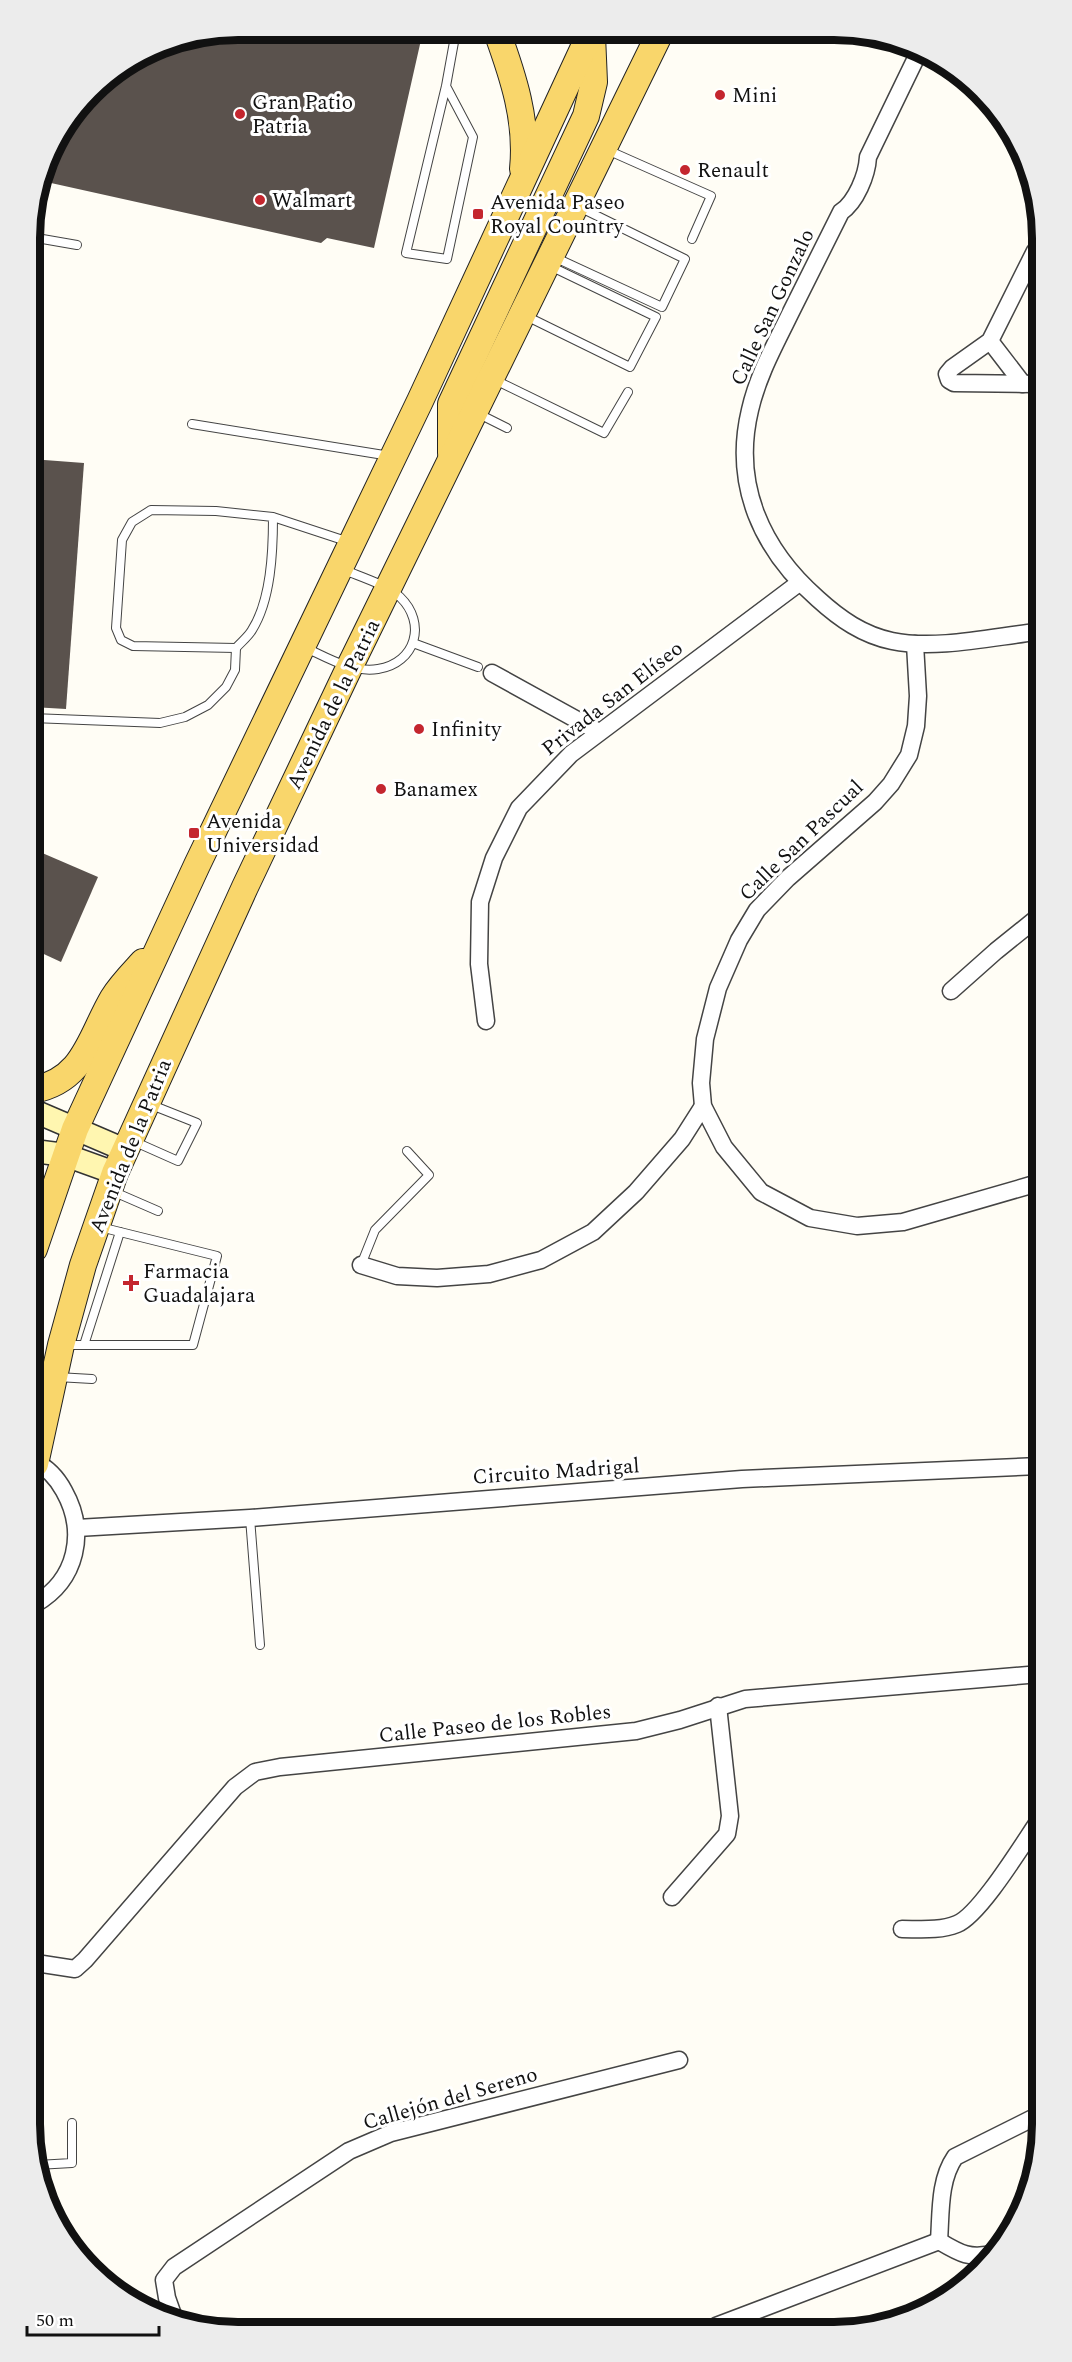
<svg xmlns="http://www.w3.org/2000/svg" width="1072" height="2362" font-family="Spectral,serif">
  <rect width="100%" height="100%" fill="#fffdf5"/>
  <g fill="#5a524d">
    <polygon points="239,30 423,31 374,248 327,238 321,243 42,181 51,147 101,82 159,46"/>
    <polygon points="31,459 84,463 66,709 32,707"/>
    <polygon points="33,849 98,877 61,962 33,949"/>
  </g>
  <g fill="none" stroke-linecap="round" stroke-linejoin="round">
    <defs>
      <g id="lane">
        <polyline points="446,86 473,137 447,259 406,253 446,86 456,31"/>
        <polyline points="605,149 711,196 692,239"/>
        <polyline points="31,237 77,245"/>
        <polyline points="554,257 662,307 685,259 579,207"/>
        <polyline points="524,315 630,367 656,317 550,266"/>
        <polyline points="493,379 604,433 628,392"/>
        <polyline points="477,413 507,428"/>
        <polyline points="192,424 390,456"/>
        <path d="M 273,517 C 273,552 271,600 252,630 C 248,637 241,642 236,648 L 133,646 L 121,640 L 116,628 L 122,540 L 132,522 L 151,510 L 216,511 L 273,517 L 349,542"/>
        <polyline points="413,643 478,667"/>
        <path d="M 304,647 C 328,658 352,673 378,669 C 416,663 427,623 400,597 C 388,585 358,576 342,569"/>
        <polyline points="32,718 160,723 185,717 208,705 226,687 235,670 236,648"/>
        <polyline points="133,1141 178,1161 197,1123 149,1104"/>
        <polyline points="112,1191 158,1211"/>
        <polyline points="361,1265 375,1230 429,1175 407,1151"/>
        <polyline points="63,1345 193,1345 217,1256 100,1227"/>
        <polyline points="84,1345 120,1232"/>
        <polyline points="57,1377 92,1379"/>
        <polyline points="250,1518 260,1645"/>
        <polyline points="37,2165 72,2163 72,2123"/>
      </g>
      <g id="street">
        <path d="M 917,56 L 868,157 C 867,175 856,202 841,212 C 824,246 807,280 790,314 C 775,345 758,375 750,410 C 732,485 762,550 818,599 C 840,619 863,635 892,641 C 936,650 992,637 1036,632"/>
        <polyline points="1035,251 990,341 952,368 947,374 949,380 954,383 1035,384"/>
        <polyline points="990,341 1023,384"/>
        <polyline points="915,644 918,696 916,726 909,755 891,784 875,802 788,878 757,910 739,940 718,988 705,1039 701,1083 703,1106 724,1147 761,1192 810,1218 857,1226 903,1222 1038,1183"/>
        <polyline points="492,673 599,732"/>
        <polyline points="951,991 996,951 1037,918"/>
        <polyline points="486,1021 479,964 480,902 494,858 519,808 571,754 799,583"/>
        <polyline points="361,1265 397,1276 437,1278 489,1274 541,1260 593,1232 636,1192 682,1139 703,1106"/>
        <path d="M 35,1462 C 48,1468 57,1478 64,1491 C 87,1532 77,1580 35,1604"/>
        <polyline points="77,1528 250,1518 742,1479 1039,1466"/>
        <polyline points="672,1897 727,1834 730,1816 718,1706"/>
        <path d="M 902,1929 C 920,1929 940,1931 957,1924 C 980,1915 1024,1842 1040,1819"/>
        <polyline points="36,1963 75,1969 85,1960 235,1787 255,1772 280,1767 636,1731 680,1720 745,1699 1040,1674"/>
        <path d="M 939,2241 C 941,2212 939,2180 955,2157 L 1041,2114"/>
        <polyline points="173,2315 167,2298 164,2280 174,2267 349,2151 391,2133 679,2060"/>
        <path d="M 716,2326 L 939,2241 C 959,2253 970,2260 995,2253"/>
      </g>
      <g id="secondary">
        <polyline points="34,1111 125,1150"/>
        <polyline points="34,1151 65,1155 115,1173"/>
      </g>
      <g id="primary">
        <path d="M 497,32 C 513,76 528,121 523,169"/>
        <polyline points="451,453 451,404 586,116 594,82 592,35"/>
        <path d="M 33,1090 C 85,1080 90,1037 113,998 C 121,985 133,973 143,962"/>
        <polyline points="34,1249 75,1129 197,865 420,401 591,32"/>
        <polyline points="35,1464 61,1345 83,1265 115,1173 245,887 349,668 660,33"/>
      </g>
    </defs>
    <use href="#lane" stroke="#444" stroke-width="10"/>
    <use href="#street" stroke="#444" stroke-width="19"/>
    <use href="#secondary" stroke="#333" stroke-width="25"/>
    <use href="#primary" stroke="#222" stroke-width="28"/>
    <use href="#lane" stroke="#fff" stroke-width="8"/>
    <use href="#street" stroke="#fff" stroke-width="16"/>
    <use href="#secondary" stroke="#fff6b0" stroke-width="22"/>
    <use href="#primary" stroke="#f9d66b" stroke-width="26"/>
  </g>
  <g fill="#c4262e" stroke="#fff" stroke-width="2">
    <circle cx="720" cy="95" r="6"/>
    <circle cx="240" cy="114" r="6"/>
    <circle cx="685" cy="170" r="6"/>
    <circle cx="260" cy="200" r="6"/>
    <rect x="472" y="208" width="12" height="12" rx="3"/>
    <circle cx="419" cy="729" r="6"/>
    <circle cx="381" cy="789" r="6"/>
    <rect x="188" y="827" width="12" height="12" rx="3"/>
    <path d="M128 1274h6v6h6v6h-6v6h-6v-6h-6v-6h6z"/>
  </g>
  <g text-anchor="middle" stroke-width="6" stroke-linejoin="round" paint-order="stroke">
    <g font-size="21" fill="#111" stroke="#fff" text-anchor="start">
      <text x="732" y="102">Mini</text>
      <text x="252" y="109">Gran Patio<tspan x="252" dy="24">Patria</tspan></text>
      <text x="697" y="177">Renault</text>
      <text x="272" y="207">Walmart</text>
      <text x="490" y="209">Avenida Paseo<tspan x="490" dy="24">Royal Country</tspan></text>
      <text x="431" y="736">Infinity</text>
      <text x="393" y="796">Banamex</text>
      <text x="206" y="828">Avenida<tspan x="206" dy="24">Universidad</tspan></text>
      <text x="143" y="1278">Farmacia<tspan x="143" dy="24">Guadalajara</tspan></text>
    </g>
    <g font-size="21" fill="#111" stroke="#fff">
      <text transform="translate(772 307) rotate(-65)" y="7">Calle San Gonzalo</text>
      <text transform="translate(612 698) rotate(-38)" y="7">Privada San Elíseo</text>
      <text transform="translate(333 704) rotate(-64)" y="7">Avenida de la Patria</text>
      <text transform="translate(801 840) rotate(-44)" y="7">Calle San Pascual</text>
      <text transform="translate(130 1146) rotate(-68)" y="7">Avenida de la Patria</text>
      <text transform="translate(556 1471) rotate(-4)" y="7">Circuito Madrigal</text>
      <text transform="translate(495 1723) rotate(-6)" y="7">Calle Paseo de los Robles</text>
      <text transform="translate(450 2098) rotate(-16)" y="7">Callejón del Sereno</text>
    </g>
  </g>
  <path d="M0 0H1072V2362H0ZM238 40H834A198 198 0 0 1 1032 238V2124A198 198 0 0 1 834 2322H238A198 198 0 0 1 40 2124V238A198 198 0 0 1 238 40Z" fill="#ececec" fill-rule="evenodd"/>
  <path fill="none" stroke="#111" stroke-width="8" d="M238 40H834A198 198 0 0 1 1032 238V2124A198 198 0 0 1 834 2322H238A198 198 0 0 1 40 2124V238A198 198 0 0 1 238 40Z"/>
  <path d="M27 2326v9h132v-9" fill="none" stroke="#111111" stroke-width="3"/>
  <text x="36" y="2326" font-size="18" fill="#111111" stroke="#ffffff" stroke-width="4.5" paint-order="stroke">50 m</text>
</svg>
